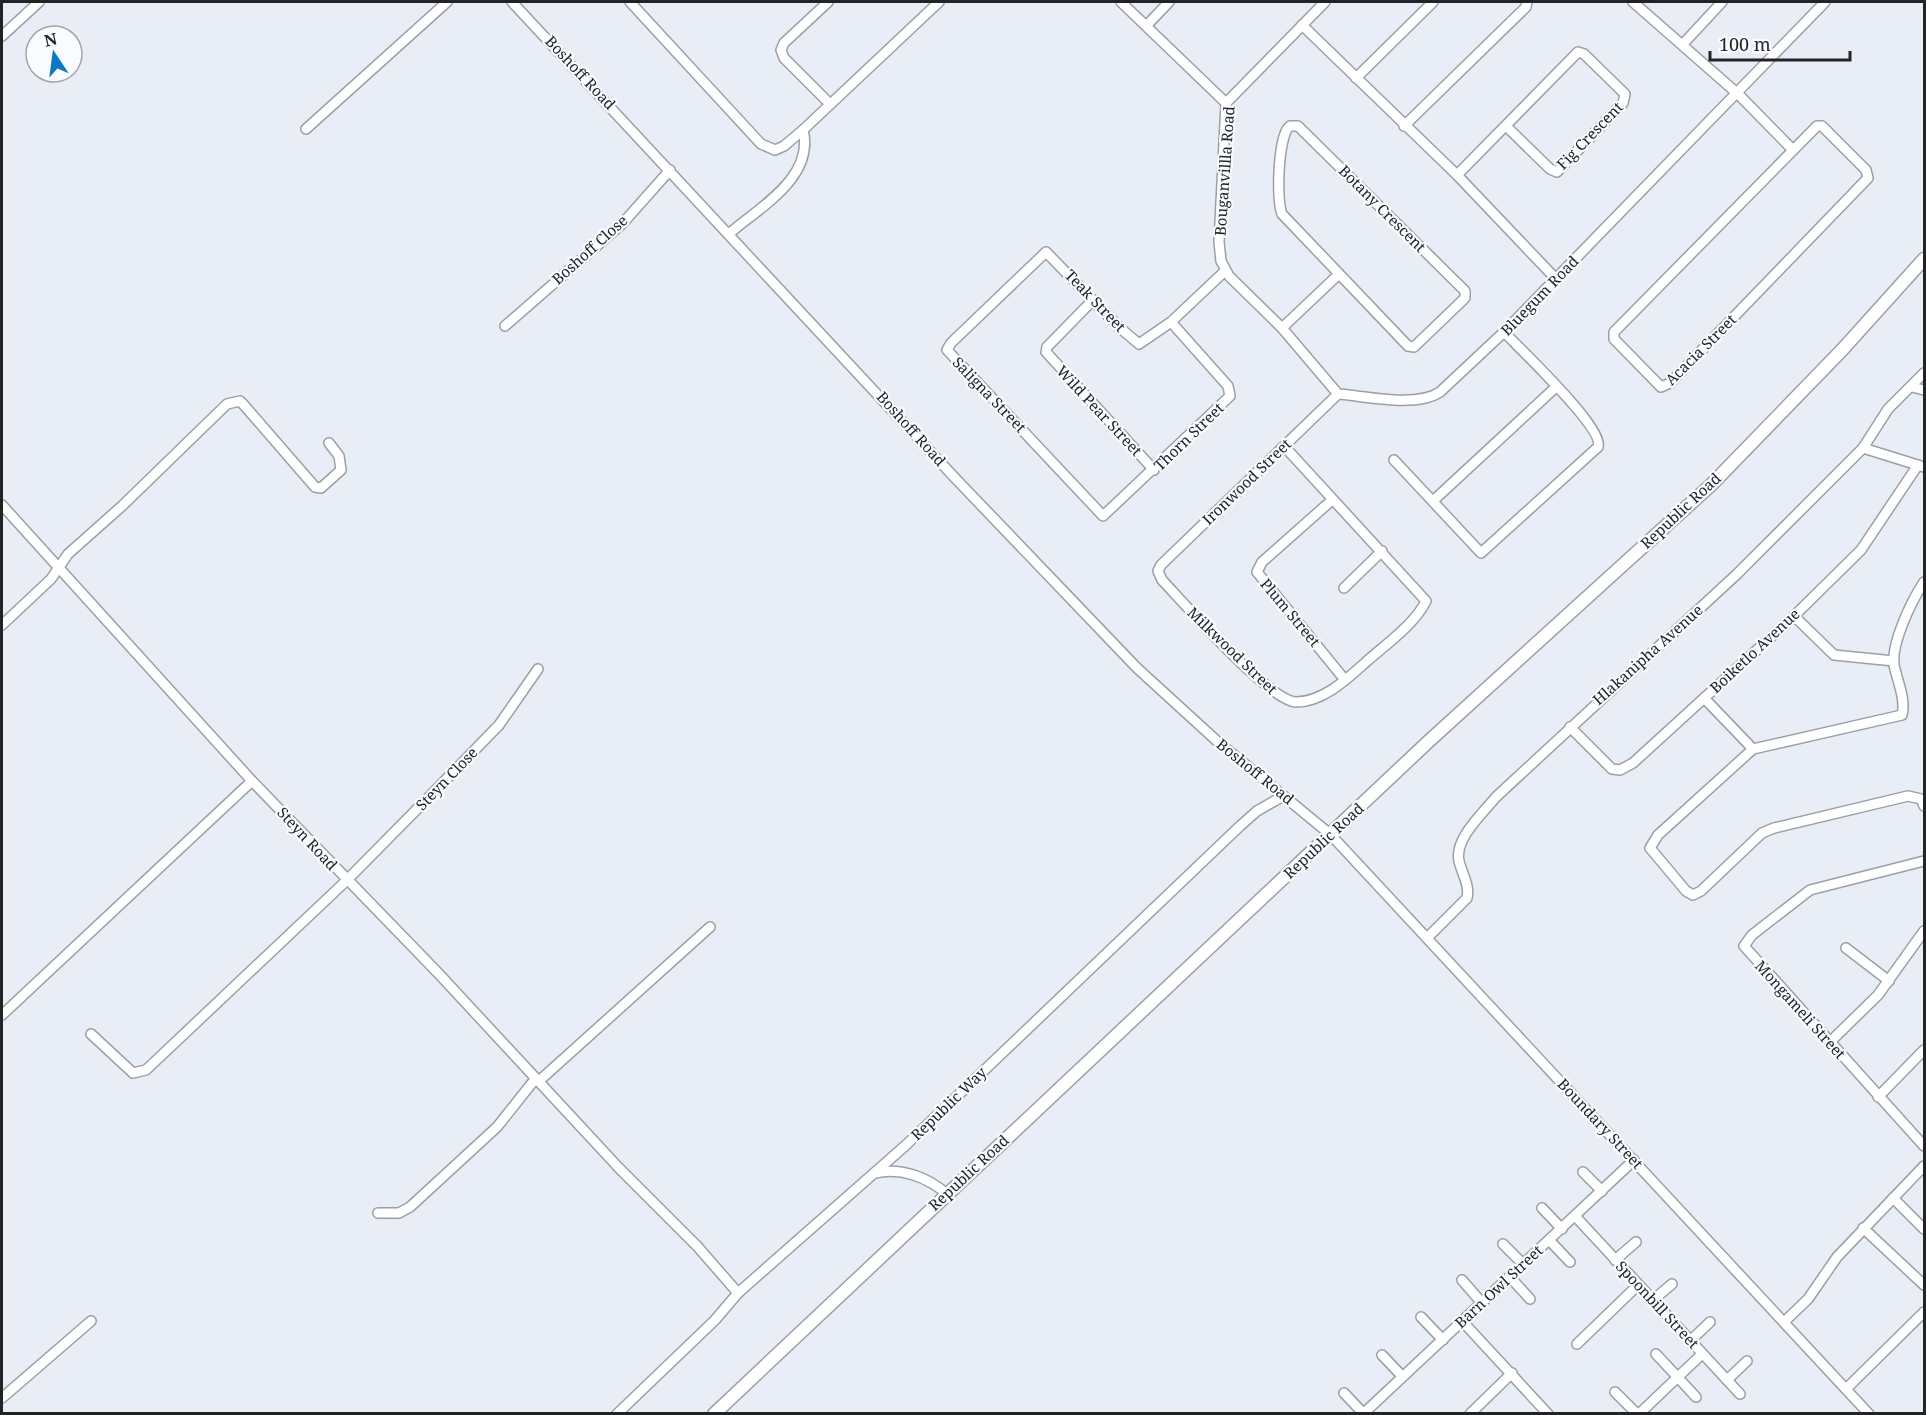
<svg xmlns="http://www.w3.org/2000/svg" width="1926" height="1415" font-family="'Noto Serif',serif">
  <rect width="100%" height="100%" fill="#e9eef6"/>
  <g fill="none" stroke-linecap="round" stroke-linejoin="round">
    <defs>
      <g id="street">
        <polyline points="512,2 955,478 1137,668 1218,742 1331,835 1869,1414"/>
        <polyline points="630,2 761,144 775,150 784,146 803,130 939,2"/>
        <polyline points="828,2 784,43 781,50 784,58 830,104"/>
        <polyline points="1121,2 1226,103"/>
        <path d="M 1325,2 L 1226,103 L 1219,242 L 1221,261 L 1229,276 L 1282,328 L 1338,394 C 1366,396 1416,408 1440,392 L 1504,332 L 1825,2"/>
        <polyline points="1633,2 1738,94 1793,150"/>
        <polyline points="1147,25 1169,2"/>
        <polyline points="1302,25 1457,175 1556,279"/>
        <polyline points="2,36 39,2"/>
        <polyline points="1683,44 1722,2"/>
        <polyline points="1356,78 1433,2"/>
        <path d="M 1290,126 L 1298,126 L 1465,291 L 1465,298 L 1414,347 L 1408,346 L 1282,214 C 1276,200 1278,134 1290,126 Z"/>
        <polyline points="1404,126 1526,7 1527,2"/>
        <polygon points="1817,126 1822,126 1866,170 1868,178 1670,383 1661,387 1614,339 1614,332"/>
        <polyline points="306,129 447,2"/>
        <polyline points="1457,175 1578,52 1584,54 1625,94 1623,103 1557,172 1550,169 1506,126"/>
        <path d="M 730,233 C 760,207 815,177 803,130"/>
        <polyline points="1093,300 1047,347 1046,352 1154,470"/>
        <polyline points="1171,322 1228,386 1230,396 1103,516 947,350 951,343 1046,252 1120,328 1139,344 1171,322 1225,271"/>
        <polyline points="505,326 623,223 670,170"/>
        <polyline points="1282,328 1339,274"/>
        <polyline points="1912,387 1924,390"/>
        <path d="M 1284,446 L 1426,601 C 1415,624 1385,645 1366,662 C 1347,679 1323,702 1296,702 C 1269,701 1184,603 1162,580 L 1158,571 L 1161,565 L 1338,394"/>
        <polyline points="1863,448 1924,467"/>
        <path d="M 1394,460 L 1481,553 L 1598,447 C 1605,429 1520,349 1504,332"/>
        <polyline points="1332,500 1262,562 1257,572 1345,680"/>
        <polyline points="1434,500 1556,387"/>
        <polyline points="2,505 252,781 439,974 618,1167 697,1246 738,1293"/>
        <path d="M 1924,582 C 1912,600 1891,643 1894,665 C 1897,680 1906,699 1902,715 L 1753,749 L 1658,835 L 1650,848 L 1686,891 L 1693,895 L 1701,891 L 1762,833 L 1774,828 L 1908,796 L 1921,799 L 1924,806"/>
        <polyline points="1344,588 1382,551"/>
        <polyline points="1794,616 1834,655 1894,661"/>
        <polyline points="2,625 51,579 68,554 122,506 227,404 240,401 243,404 315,487 321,488 341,470 339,456 329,443"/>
        <polyline points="1704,698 1753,749"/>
        <polyline points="1570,727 1612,769 1620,770 1633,763 1794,616 1861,550 1918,465"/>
        <polyline points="1924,861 1810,890 1752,935 1744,946 1924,1146"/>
        <path d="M 1428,937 L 1467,898 C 1470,885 1462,874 1459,861 C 1454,839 1483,813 1496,797 L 1737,574 L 1863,448 L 1888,409 L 1924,373"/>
        <polyline points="1846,948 1889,981"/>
        <polyline points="2,1015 252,781"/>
        <polyline points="91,1034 133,1073 146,1070 346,881 427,799 499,725 538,669"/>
        <polyline points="1830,1042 1878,995 1924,931"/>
        <polyline points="539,1081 710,927"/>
        <polyline points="1878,1097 1924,1050"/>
        <polyline points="1583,1172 1602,1191"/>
        <path d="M 875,1173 C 901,1167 927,1177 947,1194"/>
        <polyline points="1893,1198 1924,1229"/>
        <polyline points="1542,1208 1562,1229"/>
        <polyline points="378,1213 399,1213 410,1207 497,1127 536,1078"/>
        <polyline points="1575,1216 1740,1394"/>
        <polyline points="1863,1228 1924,1285"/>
        <polyline points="1549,1240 1570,1262"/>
        <polyline points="1503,1244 1523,1264"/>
        <polyline points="1615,1260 1636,1242"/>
        <polyline points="1510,1277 1530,1299"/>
        <polyline points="1462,1280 1482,1303"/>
        <polyline points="1653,1300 1672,1284"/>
        <polyline points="1421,1317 1443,1340"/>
        <polyline points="1463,1322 1548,1414"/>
        <polyline points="1784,1322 1808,1299 1837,1257 1924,1166"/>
        <polyline points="1690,1341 1710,1322"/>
        <polyline points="1577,1344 1638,1285"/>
        <polyline points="1656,1354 1696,1397"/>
        <polyline points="1382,1355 1402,1376"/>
        <polyline points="1727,1380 1747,1361"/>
        <polyline points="1846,1389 1924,1312"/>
        <polyline points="1615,1392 1637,1414"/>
        <polyline points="1344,1393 1363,1413"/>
        <polyline points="2,1398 91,1321"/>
        <polyline points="617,1414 715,1320 738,1293 906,1145 1240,826 1257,811 1283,796"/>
        <polyline points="1363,1414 1634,1160"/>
        <polyline points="1470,1414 1512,1373"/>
        <polyline points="1639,1414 1702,1354"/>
      </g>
      <polyline id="secondary" points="714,1414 1429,741 1712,484 1842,350 1924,259"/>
    </defs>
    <use href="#street" stroke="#9ba0a7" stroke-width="12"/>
    <use href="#secondary" stroke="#9ba0a7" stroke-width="15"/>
    <use href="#street" stroke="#fff" stroke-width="9"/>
    <use href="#secondary" stroke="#fff" stroke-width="12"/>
  </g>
  <g text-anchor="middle" stroke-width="4.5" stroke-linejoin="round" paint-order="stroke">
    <g font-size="15" fill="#222326" stroke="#f9fbfe">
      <text transform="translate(580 73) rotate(47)" y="5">Boshoff Road</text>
      <text transform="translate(1590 136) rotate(-46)" y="5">Fig Crescent</text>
      <text transform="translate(1225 171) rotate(-86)" y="5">Bouganvillla Road</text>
      <text transform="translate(1382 209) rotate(45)" y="5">Botany Crescent</text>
      <text transform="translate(590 250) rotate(-42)" y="5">Boshoff Close</text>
      <text transform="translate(1540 296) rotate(-46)" y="5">Bluegum Road</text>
      <text transform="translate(1095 301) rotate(46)" y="5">Teak Street</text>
      <text transform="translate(1701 350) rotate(-45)" y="5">Acacia Street</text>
      <text transform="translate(989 395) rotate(46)" y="5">Saligna Street</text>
      <text transform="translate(1099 411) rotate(47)" y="5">Wild Pear Street</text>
      <text transform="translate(911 429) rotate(48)" y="5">Boshoff Road</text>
      <text transform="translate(1189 437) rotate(-44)" y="5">Thorn Street</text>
      <text transform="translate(1247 482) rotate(-44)" y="5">Ironwood Street</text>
      <text transform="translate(1681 511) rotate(-43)" y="5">Republic Road</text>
      <text transform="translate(1290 613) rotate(50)" y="5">Plum Street</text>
      <text transform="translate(1232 651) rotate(44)" y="5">Milkwood Street</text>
      <text transform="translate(1755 651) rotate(-43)" y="5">Boiketlo Avenue</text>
      <text transform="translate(1648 655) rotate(-42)" y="5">Hlakanipha Avenue</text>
      <text transform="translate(1255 772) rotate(39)" y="5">Boshoff Road</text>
      <text transform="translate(447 779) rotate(-46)" y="5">Steyn Close</text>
      <text transform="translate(307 839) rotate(47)" y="5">Steyn Road</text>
      <text transform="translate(1324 841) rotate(-43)" y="5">Republic Road</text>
      <text transform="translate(1800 1010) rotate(48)" y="5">Mongameli Street</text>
      <text transform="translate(949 1104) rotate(-44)" y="5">Republic Way</text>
      <text transform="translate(1600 1124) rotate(47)" y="5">Boundary Street</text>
      <text transform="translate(969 1173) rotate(-43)" y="5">Republic Road</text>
      <text transform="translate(1499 1287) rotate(-43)" y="5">Barn Owl Street</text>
      <text transform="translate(1657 1305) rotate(47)" y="5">Spoonbill Street</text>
    </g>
  </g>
  <rect width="1926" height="1415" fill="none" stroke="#222326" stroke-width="6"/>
  <g transform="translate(54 54) rotate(347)"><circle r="28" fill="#f9fbfe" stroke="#a3a5a8" stroke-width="1.5"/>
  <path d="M0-4.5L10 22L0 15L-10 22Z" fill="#0a7ac4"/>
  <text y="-9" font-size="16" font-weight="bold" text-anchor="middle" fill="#222326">N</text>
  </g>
  <path d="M1710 51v9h140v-9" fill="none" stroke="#222326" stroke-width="3"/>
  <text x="1719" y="51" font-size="18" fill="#222326" stroke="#f9fbfe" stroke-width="4.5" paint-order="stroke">100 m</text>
</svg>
